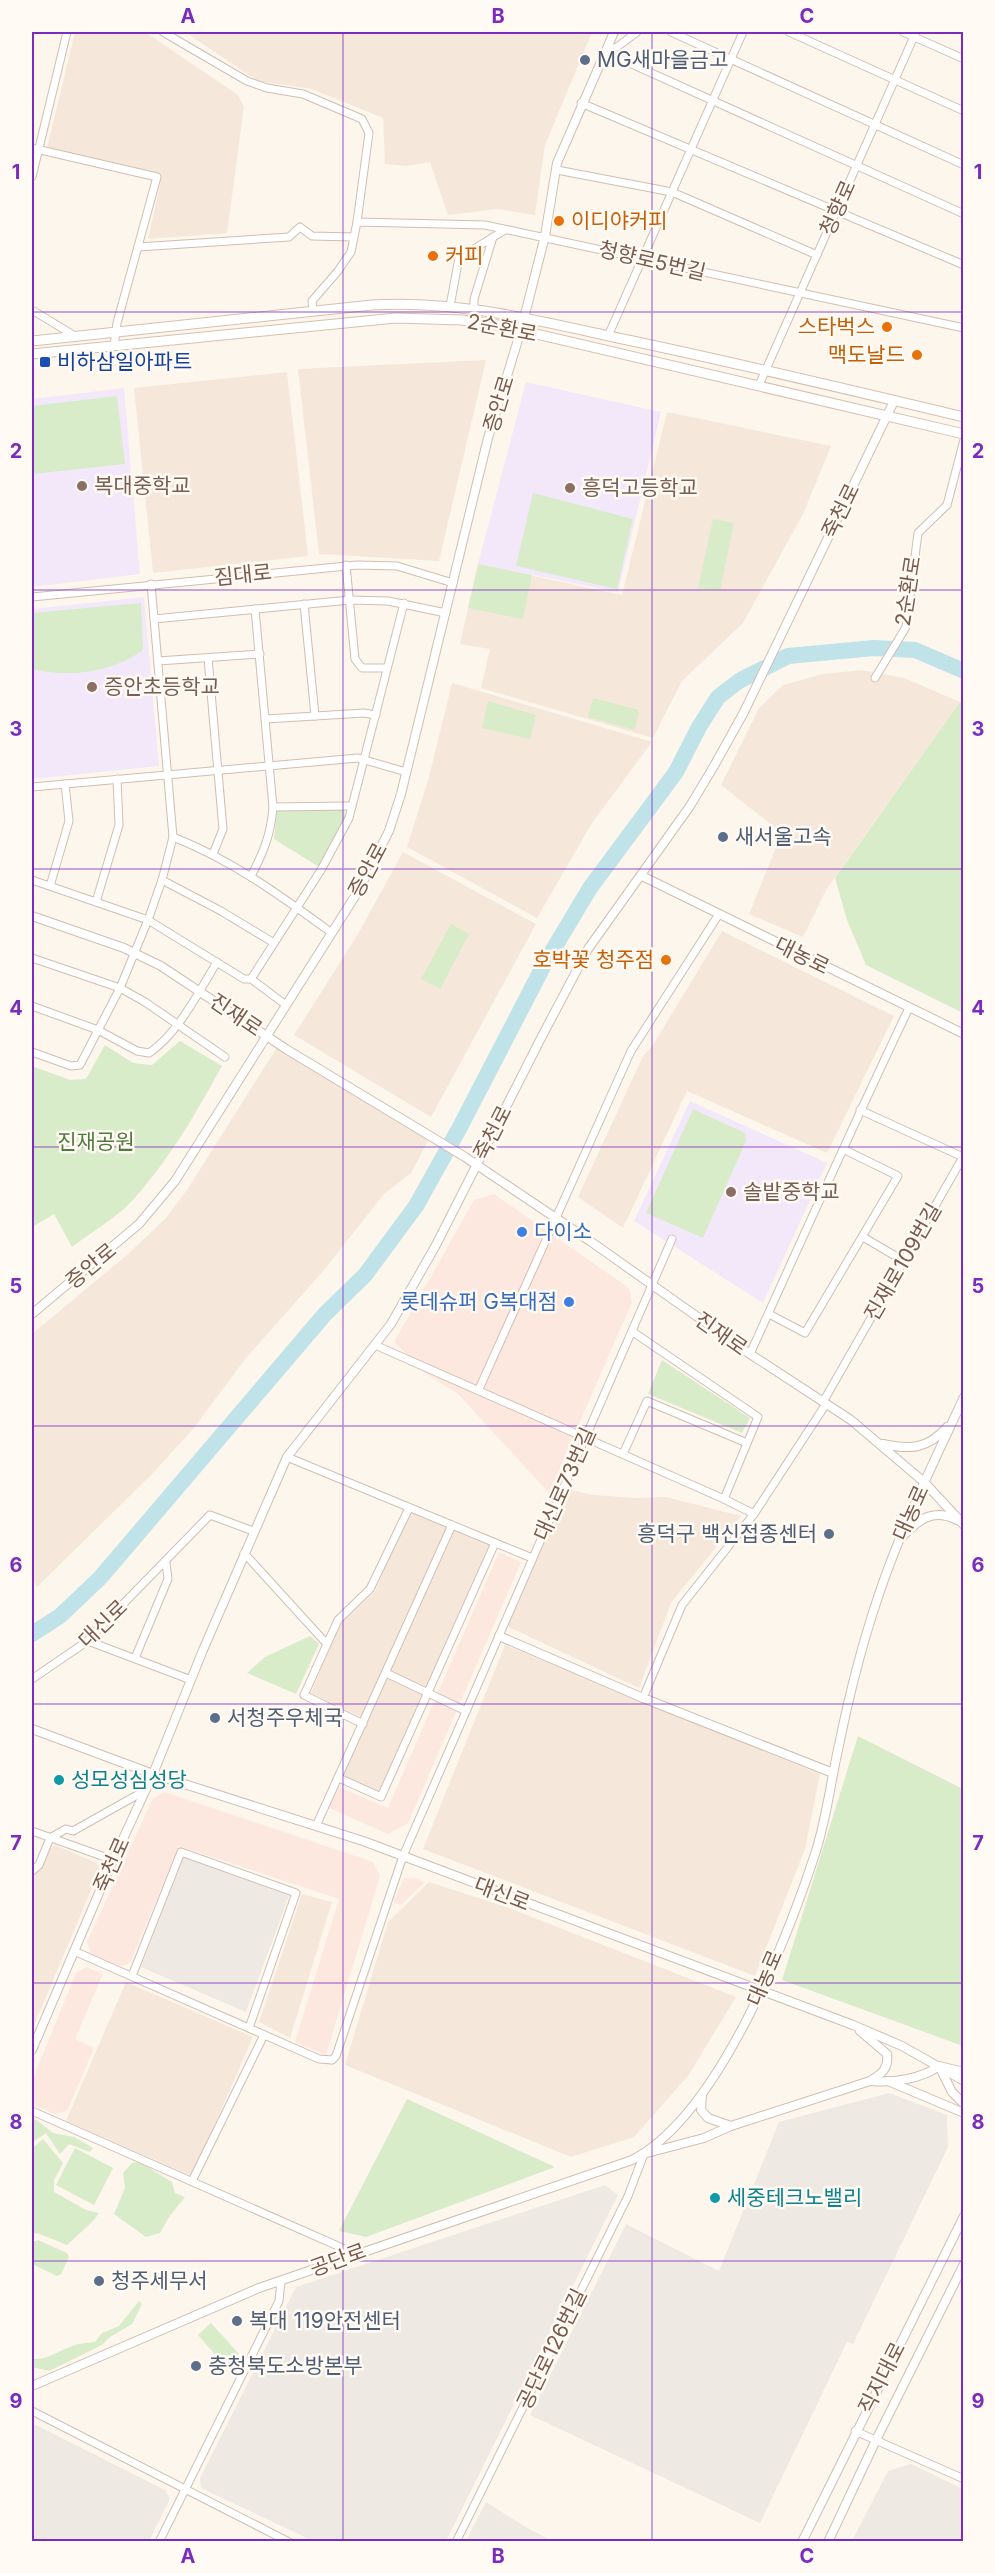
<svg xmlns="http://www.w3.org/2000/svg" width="995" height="2573" font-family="Inter,'Noto Sans KR',sans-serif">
  <rect width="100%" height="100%" fill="#fdf6ec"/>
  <g fill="#f5e8da">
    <polygon points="75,32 145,32 238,95 244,107 227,233 148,239 162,176 47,148"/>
    <polygon points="185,32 405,32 414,34 416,32 592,32 545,145 535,215 497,209 448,215 430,162 407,166 385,164 383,118 312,89 258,81"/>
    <polygon points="486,360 439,561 319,554 298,369"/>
    <polygon points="287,372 308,556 153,573 134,388"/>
    <polygon points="667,412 831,446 803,514 743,623 682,681 653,738 481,688 490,649 460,644 478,564 622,595"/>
    <polygon points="862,670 904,678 960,702 826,890 803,937 749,914 782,833 721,785 759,708 783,685 823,674"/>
    <polygon points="452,683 652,742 592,823 537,918 407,847 429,777"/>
    <polygon points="403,852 536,924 431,1117 294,1035 358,934"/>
    <polygon points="722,931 894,1016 827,1153 687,1091 623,1228 578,1197 643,1056 653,1045"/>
    <polygon points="279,1044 431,1135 411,1173 384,1194 324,1270 246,1358 193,1429 153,1473 37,1587 32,1577 32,1334 127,1255 166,1218 187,1190"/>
    <polygon points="567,1489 593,1495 637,1498 666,1497 741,1516 671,1603 639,1688 504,1625"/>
    <polygon points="408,1510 491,1544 380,1793 342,1777 367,1720 311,1693 339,1625 375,1592"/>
    <polygon points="505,1645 820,1774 805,1849 755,1976 423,1849"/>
    <polygon points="55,1845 97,1863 100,1869 32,2030 32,1876 41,1868 50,1849"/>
    <polygon points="429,1882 509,1908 736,1997 688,2076 634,2137 571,2157 345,2065 388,1922"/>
    <polygon points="302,1894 332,1902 290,2038 259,2022"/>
    <polygon points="126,1982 253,2037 192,2176 66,2121"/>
  </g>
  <g fill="#fde8e0">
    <polygon points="494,1194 629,1288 632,1302 549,1493 459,1395 424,1372 394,1342 474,1200"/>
    <polygon points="499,1552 521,1562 408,1823 388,1834 329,1808 338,1787 388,1808"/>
    <polygon points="165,1792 373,1862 380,1876 326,2055 295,2042 339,1899 179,1846 130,1963 121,1966 91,1954 87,1942 153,1798"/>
    <polygon points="404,1878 414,1878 425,1882 401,1905 393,1903"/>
    <polygon points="86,1967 103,1974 75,2039 94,2048 67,2111 55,2114 33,2105 32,2081 76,1973"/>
  </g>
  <g fill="#efe9e4">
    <polygon points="185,1854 292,1888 246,2012 141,1967"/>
    <polygon points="889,2093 947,2115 948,2147 853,2344 847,2342 760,2523 530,2415 626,2224 719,2271 779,2122"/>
    <polygon points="605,2185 618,2195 446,2541 313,2541 201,2488 200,2478 296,2287"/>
    <polygon points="32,2423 165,2490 170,2499 149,2541 32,2541"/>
    <polygon points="911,2464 963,2489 963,2541 852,2541 888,2471"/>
    <polygon points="486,2502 529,2529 553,2541 466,2541"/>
  </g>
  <g fill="#f3e8fa">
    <polygon points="526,382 661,412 618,592 478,564"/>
    <polygon points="124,388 140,574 32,587 32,399"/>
    <polygon points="144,597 159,766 32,779 32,609"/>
    <polygon points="690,1101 827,1163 763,1303 634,1221"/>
  </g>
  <g fill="#d8ecc9">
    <polygon points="117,396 125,464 32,474 32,406"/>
    <polygon points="533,493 633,519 617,589 516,566"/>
    <polygon points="713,519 734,523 720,591 698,588"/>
    <polygon points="478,564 532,575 523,619 468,608"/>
    <path d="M 141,603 L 143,650 C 112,673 69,678 32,669 L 32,613 Z"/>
    <polygon points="593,698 639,710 635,730 588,717"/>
    <polygon points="488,701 536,715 530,739 482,728"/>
    <polygon points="960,702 964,704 964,1006 961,1012 866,965 847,920 835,878"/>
    <polygon points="344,809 345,817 319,867 274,839 277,811"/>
    <polygon points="451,924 469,934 440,989 421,979"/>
    <path d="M 180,1041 L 222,1066 C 196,1113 168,1162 131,1202 C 115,1219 91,1232 72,1247 L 54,1214 L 32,1227 L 32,1066 L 70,1080 L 86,1079 L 105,1045 L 133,1063 L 152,1065 Z"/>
    <polygon points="693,1109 745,1133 746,1141 703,1238 646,1213"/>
    <polygon points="662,1360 750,1418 742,1433 648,1394"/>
    <polygon points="310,1636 319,1644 296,1694 247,1673 265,1657"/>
    <polygon points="858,1736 963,1789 963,2046 782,1980"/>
    <polygon points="407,2099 555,2167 366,2237 339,2231"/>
    <polygon points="35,2119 53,2133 74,2137 93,2148 90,2152 69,2144 60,2154 46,2133 33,2142 32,2120"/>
    <polygon points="43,2139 63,2163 54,2180 54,2192 86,2210 99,2213 94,2220 67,2245 40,2234 32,2233 32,2145 35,2146"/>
    <polygon points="75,2148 113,2168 94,2205 56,2185"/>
    <polygon points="133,2162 141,2163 172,2182 175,2193 185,2197 169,2217 160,2233 146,2237 114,2214 125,2188 123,2173"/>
    <polygon points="38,2240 67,2253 69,2257 61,2274 57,2276 32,2264 32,2242"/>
    <path d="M 139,2301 L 142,2304 L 132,2324 L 110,2337 L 102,2345 L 49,2371 L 32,2367 L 32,2358 C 44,2362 58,2351 70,2347 C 77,2343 87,2343 95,2342 L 102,2333 L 119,2326 Z"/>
    <polygon points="211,2323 239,2354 226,2367 198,2335"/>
  </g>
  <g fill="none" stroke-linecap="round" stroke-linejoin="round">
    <polyline stroke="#bfe3e8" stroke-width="16" points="32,1634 60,1616 100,1578 325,1314 365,1275 416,1206 460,1127 545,963 590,888 676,772 699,727 718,697 739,681 788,656 874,648 915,650 964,671"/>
    <defs>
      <g id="minor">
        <polyline points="163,32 247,81 267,88 303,94 362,119 369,133 357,222"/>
        <polyline points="671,32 964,165"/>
        <polyline points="789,32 964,111"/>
        <polyline points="903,32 964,59"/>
        <polyline points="605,52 964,214"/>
        <polyline points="605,52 617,47 637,32"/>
        <polyline points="581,103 964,265"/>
        <polyline points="32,148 157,177 117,323 114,346"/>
        <polyline points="557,170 672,192 817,255"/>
        <polyline points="32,177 67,32"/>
        <polyline points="138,247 289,237 300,227 312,236 353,237"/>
        <polyline points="450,306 459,258 505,230"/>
        <polyline points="474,308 474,299 493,237"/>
        <polyline points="32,310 75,336"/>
        <polyline points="313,311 312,301 338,271 351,252 357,222 485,225 964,328"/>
        <polyline points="608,336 743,32"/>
        <polyline points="759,385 916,32"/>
        <polyline points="346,565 355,659 362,668 387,668"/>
        <polyline points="32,597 357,565 397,566 453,583"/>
        <polyline points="304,604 315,716"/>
        <polyline points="154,619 350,600 388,601 446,613"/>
        <polyline points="208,658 223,829 213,854"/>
        <polyline points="158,661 260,654"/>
        <polyline points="875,678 906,627 918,533 947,505 964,440"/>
        <polyline points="266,719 364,713 376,715"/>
        <polyline points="32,787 358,758 406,772"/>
        <polyline points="273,807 351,806"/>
        <path d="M 173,837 C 232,860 281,896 332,933"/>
        <path d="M 251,876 C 264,852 271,833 273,807 L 255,609"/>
        <polyline points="32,880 148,920 244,979 251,979 286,1005"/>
        <polyline points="162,880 221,911 274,943"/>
        <polyline points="50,886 69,821 65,784"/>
        <polyline points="96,902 119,825 117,779"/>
        <polyline points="32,958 120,988 145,1002 225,1057"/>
        <polyline points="251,979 321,870 349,818 404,603"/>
        <path d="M 32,1006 L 98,1030 L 137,1051 L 149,1053 C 177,1035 200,990 217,962"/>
        <polyline points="32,1052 71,1066 80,1065 120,988 148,920 162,880 173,837 151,584"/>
        <polyline points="863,1237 904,1261"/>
        <polyline points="769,1314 805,1333 898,1176 845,1150"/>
        <polyline points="375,1345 724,1499 758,1417 633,1332"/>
        <path d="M 750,1354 C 802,1239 854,1123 909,1008"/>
        <polyline points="479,1389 631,1051 719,914"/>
        <polyline points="823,1402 963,1157 860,1110"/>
        <polyline points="623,1454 647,1401 747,1443"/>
        <polyline points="287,1457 532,1558"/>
        <polyline points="724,1499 754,1514"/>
        <polyline points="244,1553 326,1643"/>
        <polyline points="88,1641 191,1680"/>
        <polyline points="135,1658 168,1579 166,1563"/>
        <polyline points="386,1673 466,1711"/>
        <polyline points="32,1679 86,1642 210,1515 253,1531"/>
        <polyline points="643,1698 682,1605 754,1514 826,1404"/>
        <polyline points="363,1724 304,1695 338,1620 370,1589 409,1508"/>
        <polyline points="339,1778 381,1797 495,1543"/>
        <polyline points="316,1826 452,1525"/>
        <polyline points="32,1831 113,1860"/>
        <polyline points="32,1871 39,1865 50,1838 66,1829 73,1831 146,1790"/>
        <polyline points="74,1951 319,2059 332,2060 336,2056 403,1856 672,1239"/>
        <polyline points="132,1976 181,1852 296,1893 249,2028"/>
        <polyline points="32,2111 356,2254"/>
        <polyline points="192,2181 264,2035"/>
        <polyline points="32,2411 289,2542"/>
        <polyline points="855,2431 964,2479"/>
        <polyline points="159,2542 279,2301 281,2281"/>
        <polyline points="456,2542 628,2196 644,2154"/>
      </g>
      <g id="tertiary">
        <polyline points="642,876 964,1034"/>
        <polyline points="32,916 124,948 161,966 286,1049 465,1157 590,1241 750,1354 851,1420 924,1482 964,1525"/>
        <polyline points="32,1314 139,1224 175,1181 357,893 389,831 401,794 488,438 521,330 545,236 557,163 614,32"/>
        <path d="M 883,1444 C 910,1450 928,1449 947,1427"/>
        <path d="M 902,1537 C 919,1519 933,1508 957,1520"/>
        <polyline points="499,1636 643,1698 833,1773"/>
        <polyline points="32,1729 153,1774 363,1841 853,2025 902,2046 964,2081"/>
        <polyline points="32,2050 110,1867 153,1774 203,1650 287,1457 391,1324 436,1245 540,1040 588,949 690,806 714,766 744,712 894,401"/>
        <polyline points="939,2066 952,2092 964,2104"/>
        <path d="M 871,2081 C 893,2083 921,2079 939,2066 L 964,2072"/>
        <polyline points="888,2081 964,2113"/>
        <polyline points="702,2095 701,2110 708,2118 731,2126"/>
        <path d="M 647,2153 L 704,2138 L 731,2126 L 870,2081 C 882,2074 889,2068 887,2054 L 860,2031"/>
        <path d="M 32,2386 L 259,2288 L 632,2160 C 718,2116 787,1940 816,1851 C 827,1816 831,1780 839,1745 C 849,1696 861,1648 877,1600 C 900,1530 933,1464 964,1397"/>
        <polyline points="802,2542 964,2216"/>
        <polyline points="828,2542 876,2440 964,2264"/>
      </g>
      <g id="secondary">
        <path d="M 32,341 L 372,305 C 458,300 535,320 618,338 C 734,362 849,390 964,417"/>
        <polyline points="32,354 396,318 462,320 498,325 964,434"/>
      </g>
    </defs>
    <use href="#minor" stroke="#d1beb0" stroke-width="9"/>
    <use href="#tertiary" stroke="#d1beb0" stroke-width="10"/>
    <use href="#secondary" stroke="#d6c0b0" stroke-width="11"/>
    <use href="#minor" stroke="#fff" stroke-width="7"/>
    <use href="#tertiary" stroke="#fff" stroke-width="8"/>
    <use href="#secondary" stroke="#fff" stroke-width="9"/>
  </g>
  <path fill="none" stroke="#7b2cbf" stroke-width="1.5" stroke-opacity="0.55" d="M 343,32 L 343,2542M 652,32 L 652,2542M 32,312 L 964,312M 32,590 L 964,590M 32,869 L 964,869M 32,1147 L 964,1147M 32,1426 L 964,1426M 32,1704 L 964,1704M 32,1983 L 964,1983M 32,2261 L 964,2261"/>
  <g fill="#5c6f8a" stroke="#fffaf3" stroke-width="2">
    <circle cx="585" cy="60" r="6"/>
    <circle cx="723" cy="837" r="6"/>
    <circle cx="829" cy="1534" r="6"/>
    <circle cx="215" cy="1718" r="6"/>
    <circle cx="99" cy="2281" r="6"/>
    <circle cx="237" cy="2321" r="6"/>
    <circle cx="196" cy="2366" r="6"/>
  </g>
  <g fill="#e8710a" stroke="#fffaf3" stroke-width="2">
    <circle cx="559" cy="221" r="6"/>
    <circle cx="433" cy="256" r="6"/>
    <circle cx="887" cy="327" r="6"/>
    <circle cx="917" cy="355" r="6"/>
    <circle cx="666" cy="960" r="6"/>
  </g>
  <rect fill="#1a4fb4" stroke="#fffaf3" stroke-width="2" x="39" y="356" width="12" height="12" rx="3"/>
  <g fill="#8d6e63" stroke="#fffaf3" stroke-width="2">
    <circle cx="82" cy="486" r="6"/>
    <circle cx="570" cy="488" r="6"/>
    <circle cx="92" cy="687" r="6"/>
    <circle cx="731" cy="1192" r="6"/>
  </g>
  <g fill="#3f7fe0" stroke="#fffaf3" stroke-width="2">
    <circle cx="522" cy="1232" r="6"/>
    <circle cx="569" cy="1302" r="6"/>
  </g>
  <g fill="#0f9aa8" stroke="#fffaf3" stroke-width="2">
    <circle cx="59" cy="1780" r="6"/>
    <circle cx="715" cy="2198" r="6"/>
  </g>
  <g text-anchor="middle" stroke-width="5" stroke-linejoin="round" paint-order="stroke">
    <g font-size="21" fill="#4e5e75" stroke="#fffaf3" text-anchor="start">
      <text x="597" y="67">MG새마을금고</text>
      <text x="735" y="844">새서울고속</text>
      <text x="817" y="1541" text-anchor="end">흥덕구 백신접종센터</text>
      <text x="227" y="1725">서청주우체국</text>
      <text x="111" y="2288">청주세무서</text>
      <text x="249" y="2328">복대 119안전센터</text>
      <text x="208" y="2373">충청북도소방본부</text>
    </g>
    <g font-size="21" fill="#7a5c4d" stroke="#fffaf3">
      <text transform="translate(838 208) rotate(-66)" y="7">청향로</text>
      <text transform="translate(652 261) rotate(13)" y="7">청향로5번길</text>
      <text transform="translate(502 328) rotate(11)" y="7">2순환로</text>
      <text transform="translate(499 404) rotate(-73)" y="7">증안로</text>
      <text transform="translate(841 511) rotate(-64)" y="7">죽천로</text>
      <text transform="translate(243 575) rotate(-6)" y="7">짐대로</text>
      <text transform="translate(908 591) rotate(-81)" y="7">2순환로</text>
      <text transform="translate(368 870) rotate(-62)" y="7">증안로</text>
      <text transform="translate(802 956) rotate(26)" y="7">대농로</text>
      <text transform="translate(236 1015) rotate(34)" y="7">진재로</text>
      <text transform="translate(493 1133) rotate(-63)" y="7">죽천로</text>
      <text transform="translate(903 1262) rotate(-60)" y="7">진재로109번길</text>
      <text transform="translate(91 1266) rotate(-40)" y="7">증안로</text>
      <text transform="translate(721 1334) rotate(35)" y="7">진재로</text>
      <text transform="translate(565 1484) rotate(-66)" y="7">대신로73번길</text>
      <text transform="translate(911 1513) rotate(-66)" y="7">대농로</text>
      <text transform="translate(103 1624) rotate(-44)" y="7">대신로</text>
      <text transform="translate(112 1865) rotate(-66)" y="7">죽천로</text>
      <text transform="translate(502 1894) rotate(21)" y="7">대신로</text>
      <text transform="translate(765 1978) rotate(-67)" y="7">대농로</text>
      <text transform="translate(338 2260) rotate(-20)" y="7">공단로</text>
      <text transform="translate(552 2349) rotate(-64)" y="7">공단로126번길</text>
      <text transform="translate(882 2378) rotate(-63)" y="7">직지대로</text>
    </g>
    <g font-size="21" fill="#c56008" stroke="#fffaf3" text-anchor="end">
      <text x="571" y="228" text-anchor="start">이디야커피</text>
      <text x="445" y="263" text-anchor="start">커피</text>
      <text x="875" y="334">스타벅스</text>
      <text x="905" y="362">맥도날드</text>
      <text x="654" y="967">호박꽃 청주점</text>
    </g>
    <g font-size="21" fill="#164399" stroke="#fffaf3" text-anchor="start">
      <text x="57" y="369">비하삼일아파트</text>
    </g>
    <g font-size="21" fill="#785e54" stroke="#fffaf3" text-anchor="start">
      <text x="94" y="493">복대중학교</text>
      <text x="582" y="495">흥덕고등학교</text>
      <text x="104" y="694">증안초등학교</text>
      <text x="743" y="1199">솔밭중학교</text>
    </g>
    <g font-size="21" fill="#537a41" stroke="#fffaf3">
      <text x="96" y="1149">진재공원</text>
    </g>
    <g font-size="21" fill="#366cbe" stroke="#fffaf3" text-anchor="start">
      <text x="534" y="1239">다이소</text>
      <text x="557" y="1309" text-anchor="end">롯데슈퍼 G복대점</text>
    </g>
    <g font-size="21" fill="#0d838f" stroke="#fffaf3" text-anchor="start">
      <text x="71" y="1787">성모성심성당</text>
      <text x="727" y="2205">세중테크노밸리</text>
    </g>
  </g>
  <rect width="995" height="2573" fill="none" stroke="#fffaf3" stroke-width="66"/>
  <rect x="33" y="33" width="929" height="2507" fill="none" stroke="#7b2cbf" stroke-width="2"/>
  <g font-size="20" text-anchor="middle" font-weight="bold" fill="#7b2cbf">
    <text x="188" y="23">A</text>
    <text x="498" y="23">B</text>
    <text x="807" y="23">C</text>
    <text x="16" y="179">1</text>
    <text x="978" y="179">1</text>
    <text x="16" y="458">2</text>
    <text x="978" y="458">2</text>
    <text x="16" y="736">3</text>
    <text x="978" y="736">3</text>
    <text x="16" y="1015">4</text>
    <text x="978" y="1015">4</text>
    <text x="16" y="1293">5</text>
    <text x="978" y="1293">5</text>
    <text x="16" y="1572">6</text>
    <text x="978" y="1572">6</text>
    <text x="16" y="1850">7</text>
    <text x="978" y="1850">7</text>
    <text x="16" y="2129">8</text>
    <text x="978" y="2129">8</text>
    <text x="16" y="2408">9</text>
    <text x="978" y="2408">9</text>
    <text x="188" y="2563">A</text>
    <text x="498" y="2563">B</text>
    <text x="807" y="2563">C</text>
  </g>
</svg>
